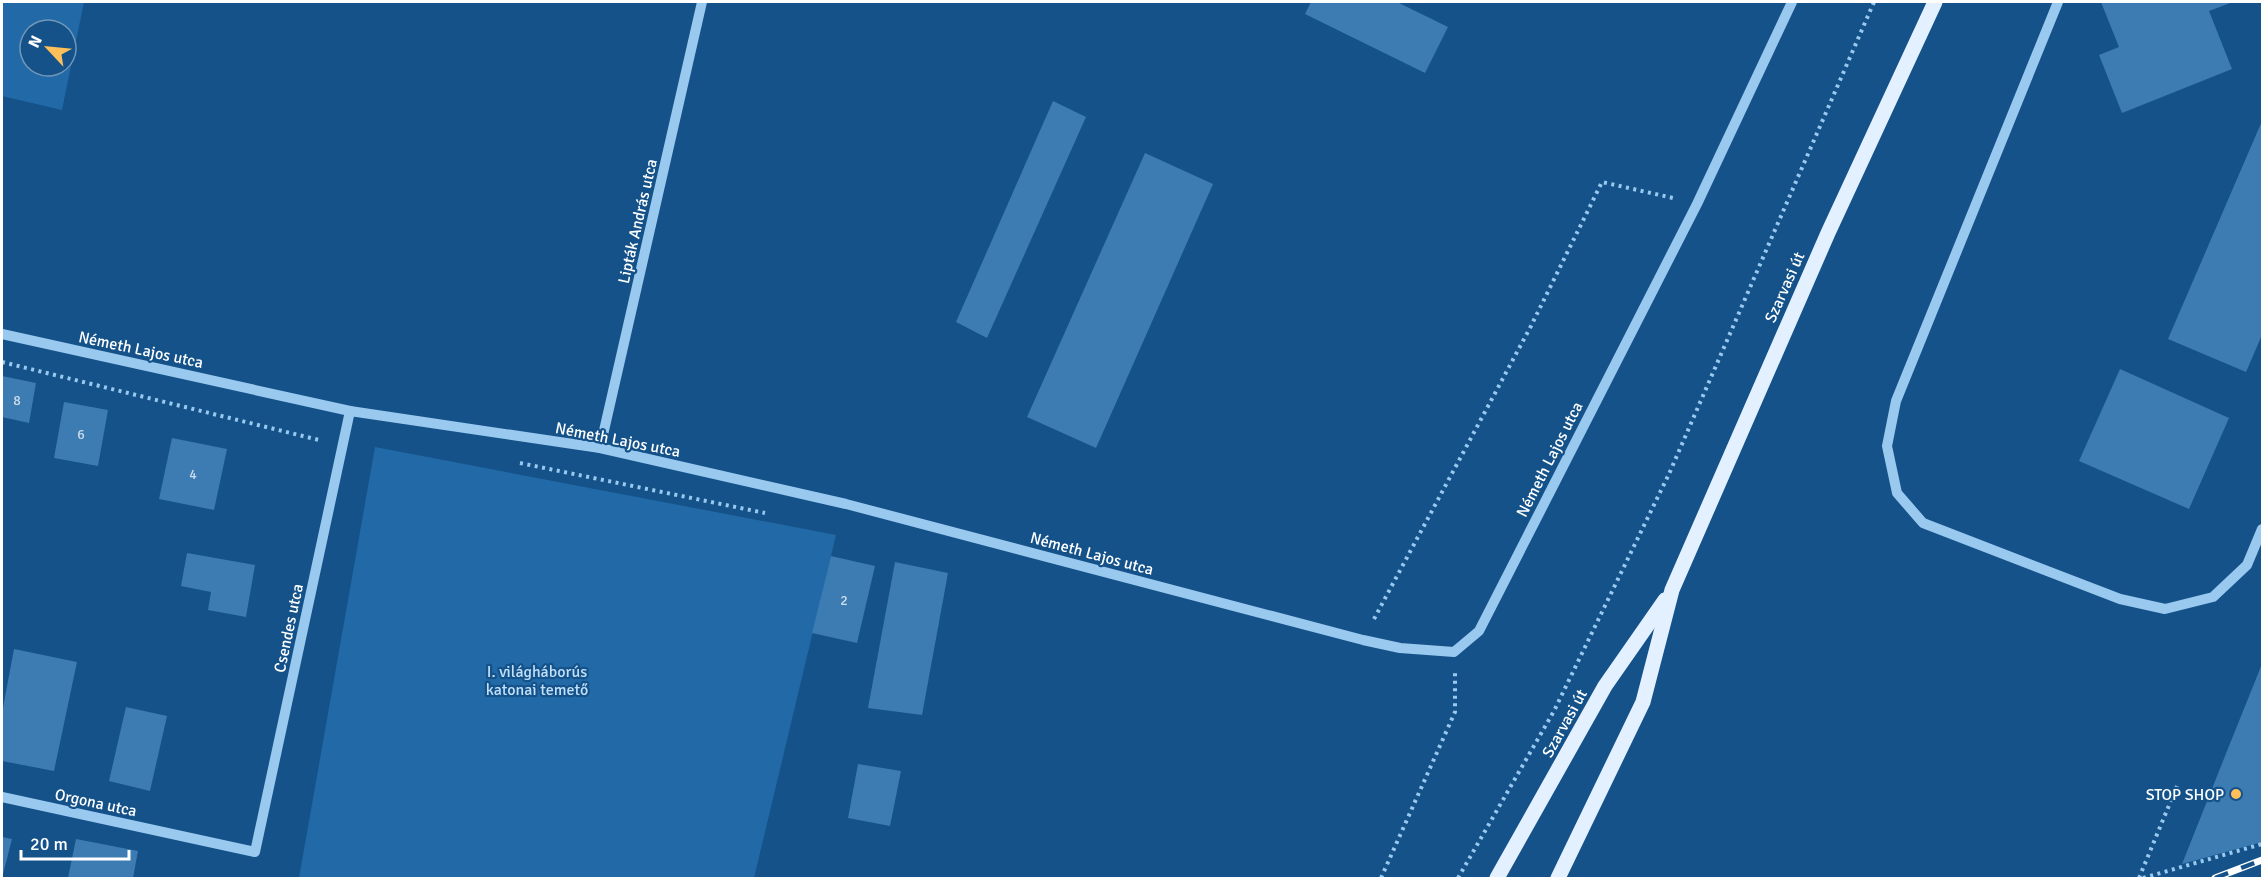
<svg xmlns="http://www.w3.org/2000/svg" width="2264" height="880" font-family="Signika,sans-serif">
  <rect width="100%" height="100%" fill="#145289"/>
  <g fill="#226aa7" fill-rule="evenodd">
    <path d="M 2,2 L 84,2 L 62,110 L 2,96 ZM 30,30 L 66,30 L 66,66 L 30,66 Z"/>
    <polygon points="375,447 836,535 754,878 299,878"/>
  </g>
  <g fill="#3c7cb2">
    <polygon points="1311,2 1397,2 1448,27 1425,73 1305,14"/>
    <polygon points="2101,2 2233,2 2209,11 2232,69 2122,113 2099,55 2119,47"/>
    <polygon points="1053,101 1086,117 987,338 956,322"/>
    <polygon points="2262,121 2262,335 2246,372 2168,339"/>
    <polygon points="1145,153 1213,184 1096,448 1027,417"/>
    <polygon points="2120,369 2229,418 2189,509 2079,461"/>
    <polygon points="2,376 36,383 29,423 2,417"/>
    <polygon points="64,402 108,410 98,466 54,458"/>
    <polygon points="172,438 227,449 214,510 159,499"/>
    <polygon points="187,553 255,565 246,617 208,610 211,592 181,586"/>
    <polygon points="831,556 875,566 857,643 812,633"/>
    <polygon points="895,562 948,573 922,715 868,708"/>
    <polygon points="14,649 77,662 54,771 2,761 2,713"/>
    <polygon points="2262,664 2262,842 2182,864 2229,746"/>
    <polygon points="126,707 167,716 150,791 109,781"/>
    <polygon points="858,764 901,771 890,826 848,818"/>
    <polygon points="2,837 12,839 2,878"/>
    <polygon points="76,839 138,851 133,878 68,878"/>
  </g>
  <g fill="none" stroke-linecap="round" stroke-linejoin="round">
    <g stroke="#9ac9f0" stroke-width="4" stroke-dasharray="3 4.5" stroke-linecap="butt">
      <polyline points="2,362 319,440"/>
      <polyline points="520,463 765,513"/>
      <polyline points="1374,619 1531,326 1602,182 1673,198"/>
      <polyline points="1381,878 1455,712 1455,673"/>
      <polyline points="1458,878 1554,711 1669,474 1874,2"/>
      <polyline points="2139,878 2177,786"/>
      <polyline points="2143,878 2262,844"/>
    </g>
    <g stroke="#9ac9f0" stroke-width="10">
      <polyline points="2058,2 1896,401 1887,446 1897,493 1923,523 2120,599 2165,609 2213,597 2247,565 2262,529"/>
      <polyline points="2,334 350,411 600,448 846,504 1363,640 1400,648 1454,652 1479,631 1697,204 1792,2"/>
      <polyline points="600,448 702,2"/>
      <polyline points="2,797 255,852 350,411"/>
    </g>
    <g stroke="#e3f0ff" stroke-width="15">
      <polyline points="1497,878 1605,686 1665,600"/>
      <polyline points="1558,878 1643,702 1672,590 1828,233 1935,2"/>
    </g>
    <defs>
      <polyline id="rail" points="2215,878 2262,860"/>
    </defs>
    <use href="#rail" stroke="#fff" stroke-width="7"/>
    <use href="#rail" stroke="#145289" stroke-width="4.5" stroke-dasharray="14" stroke-linecap="butt"/>
  </g>
  <circle fill="#ffc059" stroke="#145289" stroke-width="2" cx="2236" cy="794" r="6"/>
  <g text-anchor="middle" stroke-width="4.5" stroke-linejoin="round" paint-order="stroke">
    <g font-size="14" fill="#cedeec">
      <text x="17" y="405">8</text>
      <text x="81" y="439">6</text>
      <text x="193" y="479">4</text>
      <text x="844" y="605">2</text>
    </g>
    <g font-size="16" fill="#fff" stroke="#145289">
      <text transform="translate(637 221) rotate(-77)" y="6">Lipták András utca</text>
      <text transform="translate(1784 287) rotate(-66)" y="6">Szarvasi út</text>
      <text transform="translate(141 349) rotate(12)" y="6">Németh Lajos utca</text>
      <text transform="translate(618 439) rotate(11)" y="6">Németh Lajos utca</text>
      <text transform="translate(1549 459) rotate(-63)" y="6">Németh Lajos utca</text>
      <text transform="translate(1092 553) rotate(15)" y="6">Németh Lajos utca</text>
      <text transform="translate(288 628) rotate(-78)" y="6">Csendes utca</text>
      <text transform="translate(1564 723) rotate(-61)" y="6">Szarvasi út</text>
      <text transform="translate(96 802) rotate(12)" y="6">Orgona utca</text>
    </g>
    <g font-size="16" fill="#c0e0fb" stroke="#145289">
      <text x="537" y="677">I. világháborús<tspan x="537" dy="18">katonai temető</tspan></text>
    </g>
    <g font-size="16" fill="#fff" stroke="#145289" text-anchor="end">
      <text x="2224" y="800">STOP SHOP</text>
    </g>
  </g>
  <rect width="2264" height="880" fill="none" stroke="#ffffff" stroke-width="6"/>
  <g transform="translate(48 48) rotate(296)"><circle r="28" fill="#145289" stroke="#7297b8" stroke-width="1.5"/>
  <path d="M0-4.5L10 22L0 15L-10 22Z" fill="#ffc059"/>
  <text y="-9" font-size="16" font-weight="bold" text-anchor="middle" fill="#ffffff">N</text>
  </g>
  <path d="M21 850v9h108v-9" fill="none" stroke="#ffffff" stroke-width="3"/>
  <text x="30" y="850" font-size="18" fill="#ffffff" stroke="#145289" stroke-width="4.5" paint-order="stroke">20 m</text>
</svg>
